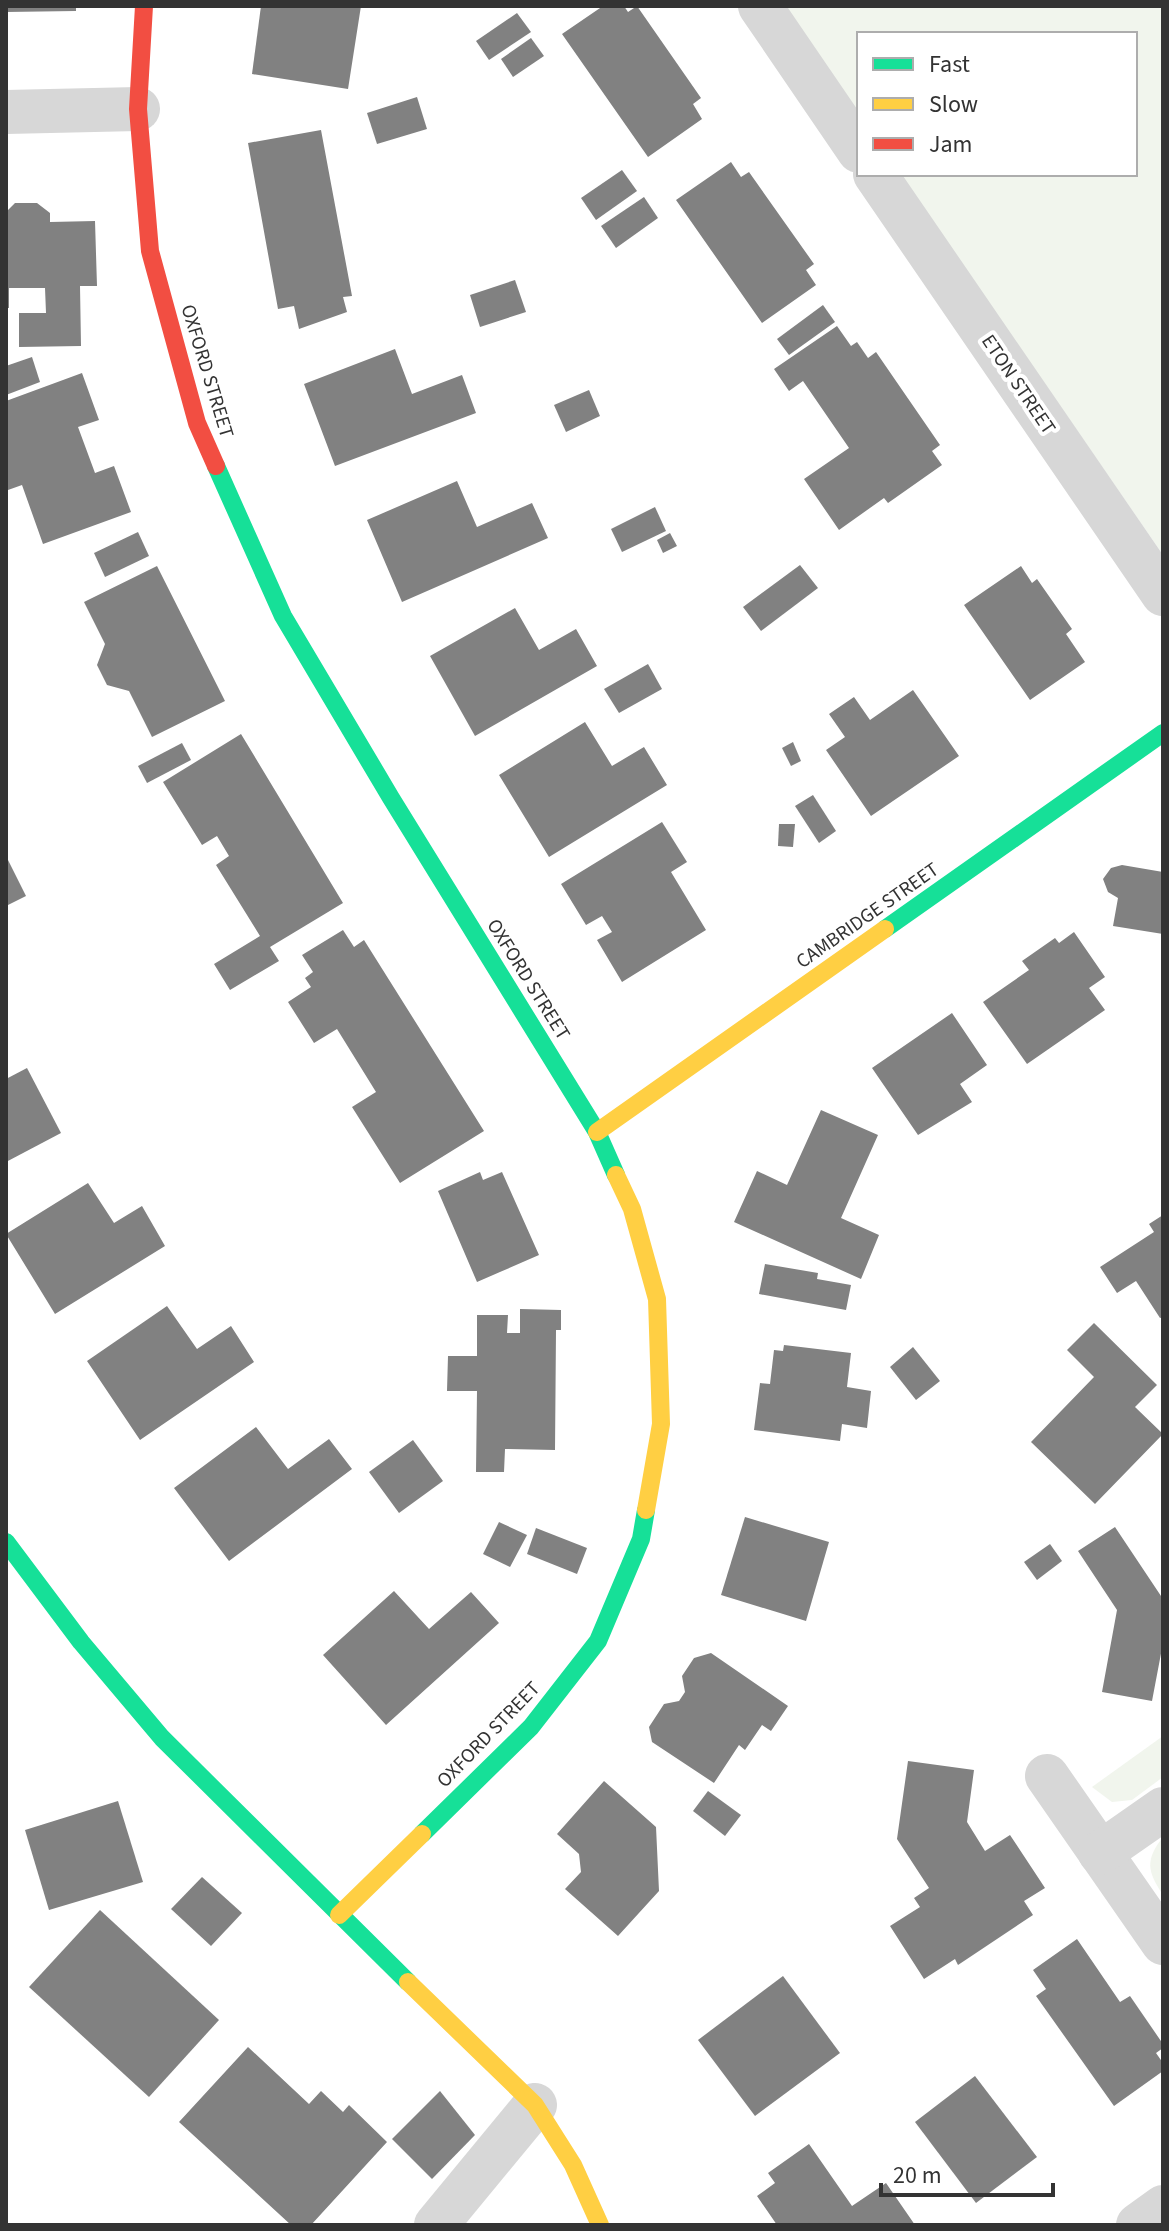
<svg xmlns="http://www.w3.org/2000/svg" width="1169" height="2231" font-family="'Source Sans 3',sans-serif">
  <rect width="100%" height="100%" fill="#fff"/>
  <g fill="#f1f5ed">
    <polygon points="785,6 1163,6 1163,555 900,174 1135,174 1135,34 859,34 859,114"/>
    <polygon points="1163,1736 1163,1777 1132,1800 1112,1802 1092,1787"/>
    <path d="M 1163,1837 L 1163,1895 C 1147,1871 1145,1860 1163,1837 Z"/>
  </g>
  <g fill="#818181">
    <polygon points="6,6 76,6 76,11 6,12"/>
    <polygon points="261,6 361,6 348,89 252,74"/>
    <polygon points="603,6 624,6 628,12 637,6 701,98 693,104 702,119 648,157 562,34"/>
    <polygon points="517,13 531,32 489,60 476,41"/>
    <polygon points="531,38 544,56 513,77 501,59"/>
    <polygon points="417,97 427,129 377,144 367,113"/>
    <polygon points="321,130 352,296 343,297 347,312 299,329 294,306 278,309 248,143"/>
    <polygon points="731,162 741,177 749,172 814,264 806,270 816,285 762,323 676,200"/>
    <polygon points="622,170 637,191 596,220 581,198"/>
    <polygon points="644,197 658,218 616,248 601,226"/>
    <polygon points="15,203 37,203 50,213 50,222 95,221 97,286 80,286 81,346 19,347 19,313 46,313 45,288 9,288 9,308 6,308 6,212"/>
    <polygon points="515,280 526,312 480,327 470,295"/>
    <polygon points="823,305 835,322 789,355 777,339"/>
    <polygon points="837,326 851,346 857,342 868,358 876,352 940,445 932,451 942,465 888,503 884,498 839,530 804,479 849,448 803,381 789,391 774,369"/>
    <polygon points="395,349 412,394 462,375 476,413 335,466 304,384"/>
    <polygon points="32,357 40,382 6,395 6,366"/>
    <polygon points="82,373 99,420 78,427 95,473 114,466 131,512 43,544 22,485 8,490 6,483 6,401"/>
    <polygon points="589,390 600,416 566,432 554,405"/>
    <polygon points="457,481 477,527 532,503 548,538 402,602 367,520"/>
    <polygon points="655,507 666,531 622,552 611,529"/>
    <polygon points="138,532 149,556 105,577 94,553"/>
    <polygon points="670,533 677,546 663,553 657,540"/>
    <polygon points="800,565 818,588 761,631 743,607"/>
    <polygon points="157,566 225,701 152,737 129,691 107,685 97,665 105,644 84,602"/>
    <polygon points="1021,566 1032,583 1037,579 1072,629 1066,634 1085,662 1030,700 964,605"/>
    <polygon points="515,608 539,650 576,629 597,666 475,736 430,656"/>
    <polygon points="648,664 662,689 619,713 604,689"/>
    <polygon points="913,690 959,756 871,816 826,750 845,737 829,714 854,697 870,720"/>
    <polygon points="585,722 612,766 644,747 667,785 549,857 499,775"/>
    <polygon points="241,734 343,903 270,947 279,961 230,990 214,964 260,936 216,865 229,856 217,836 202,845 163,782"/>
    <polygon points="793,742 801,761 791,766 782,748"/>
    <polygon points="182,743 191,760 147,783 138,766"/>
    <polygon points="813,795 836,831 819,843 795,806"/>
    <polygon points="662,822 687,862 671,872 706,930 622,982 597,940 612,932 602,916 586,925 561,884"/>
    <polygon points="779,824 795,824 793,847 778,846"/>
    <polygon points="6,856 26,896 6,906"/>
    <polygon points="1122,865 1163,872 1163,934 1113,926 1118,898 1108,892 1103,879 1111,868"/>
    <polygon points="343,930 354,947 364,940 484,1131 400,1183 352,1107 376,1092 337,1029 314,1043 288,1002 311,987 305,978 313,972 302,955"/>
    <polygon points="1074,932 1105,977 1089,988 1105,1010 1027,1064 983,1002 1029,970 1022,961 1055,938 1059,943"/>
    <polygon points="952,1013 987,1065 960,1084 972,1102 918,1135 872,1068"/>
    <polygon points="27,1068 61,1133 6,1162 6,1079"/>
    <polygon points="821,1110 878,1135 841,1218 879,1235 861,1279 734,1222 757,1171 787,1185"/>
    <polygon points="480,1172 483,1180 502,1172 539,1255 477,1282 438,1191"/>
    <polygon points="88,1183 114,1223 142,1206 165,1246 55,1314 6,1234"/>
    <polygon points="1163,1215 1163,1317 1160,1318 1136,1281 1117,1293 1100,1267 1154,1232 1149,1224"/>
    <polygon points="765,1264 818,1273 817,1279 851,1285 846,1310 759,1294"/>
    <polygon points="167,1306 197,1349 231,1326 254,1362 140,1440 87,1361"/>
    <polygon points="520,1309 561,1310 561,1330 556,1330 555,1450 505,1449 504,1472 476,1472 477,1391 447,1391 448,1356 477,1356 477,1315 508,1315 507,1333 520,1333"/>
    <polygon points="1094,1323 1157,1385 1135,1407 1163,1434 1095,1504 1031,1442 1094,1377 1067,1350"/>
    <polygon points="784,1345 851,1353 847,1387 871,1391 867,1428 842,1424 840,1441 754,1430 760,1383 770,1384 774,1350 783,1351"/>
    <polygon points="913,1347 940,1381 916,1400 890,1367"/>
    <polygon points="256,1427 288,1469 329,1439 352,1469 229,1561 174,1488"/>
    <polygon points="413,1440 443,1481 399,1513 369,1472"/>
    <polygon points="745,1517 829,1542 806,1621 721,1595"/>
    <polygon points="499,1522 527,1535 510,1567 483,1554"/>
    <polygon points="1115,1527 1163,1599 1163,1643 1152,1701 1102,1692 1117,1610 1078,1551"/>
    <polygon points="536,1528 587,1548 577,1574 527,1554"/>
    <polygon points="1050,1544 1062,1561 1037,1580 1024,1562"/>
    <polygon points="394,1591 429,1629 471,1592 499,1623 386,1725 323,1655"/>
    <polygon points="711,1653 788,1706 771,1731 762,1725 745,1750 739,1745 714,1783 652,1742 649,1727 664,1704 679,1701 685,1692 682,1676 694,1658"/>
    <polygon points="908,1761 974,1770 967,1822 985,1851 1010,1835 1045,1888 1024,1901 1033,1915 958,1965 955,1959 924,1979 890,1926 920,1907 914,1898 929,1888 897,1839"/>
    <polygon points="604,1781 656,1827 659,1891 618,1936 565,1889 581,1872 579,1854 557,1834"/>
    <polygon points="708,1791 741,1815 725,1836 693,1811"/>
    <polygon points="118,1801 143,1882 49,1910 25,1830"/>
    <polygon points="202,1877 242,1913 211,1946 171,1909"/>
    <polygon points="100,1910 219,2020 149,2097 29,1987"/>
    <polygon points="1077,1939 1120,2002 1130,1996 1163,2044 1163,2048 1156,2053 1163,2063 1163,2071 1114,2106 1036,1996 1046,1989 1033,1970"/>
    <polygon points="783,1976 840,2053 755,2116 698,2040"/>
    <polygon points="248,2047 309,2104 321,2091 343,2112 349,2105 387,2142 311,2225 291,2225 179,2122"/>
    <polygon points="975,2076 1037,2157 976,2203 915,2122"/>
    <polygon points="440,2091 475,2135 432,2179 392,2139"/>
    <polygon points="809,2144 852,2206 886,2183 915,2225 777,2225 757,2196 775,2183 768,2173"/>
  </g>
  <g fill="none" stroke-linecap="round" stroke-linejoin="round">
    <g stroke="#d7d7d7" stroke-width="44">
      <polyline points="760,6 859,151"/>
      <polyline points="6,112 138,109"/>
      <polyline points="875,174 1163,594"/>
      <polyline points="1047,1776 1163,1943"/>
      <polyline points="1100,1853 1163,1809"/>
      <polyline points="436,2225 535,2105"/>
      <polyline points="1138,2225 1163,2207"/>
    </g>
    <g stroke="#16e098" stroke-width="18">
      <polyline points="216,466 283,616 391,798 597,1132 616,1175"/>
      <polyline points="885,929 1163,733"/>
      <polyline points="6,1542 81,1642 162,1738 408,1982"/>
      <polyline points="422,1834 531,1727 598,1641 641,1539 646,1510"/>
    </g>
    <g stroke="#ffcf43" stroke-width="18">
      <polyline points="597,1132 885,929"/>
      <polyline points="616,1175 632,1209 657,1299 661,1424 646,1510"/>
      <polyline points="339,1915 422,1834"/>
      <polyline points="408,1982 535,2105 573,2165 600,2225"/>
    </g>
    <polyline stroke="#f24e42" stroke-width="18" points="144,6 138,109 150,251 197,423 216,466"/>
  </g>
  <g text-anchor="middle" stroke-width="8" stroke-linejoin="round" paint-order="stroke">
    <g font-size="20" fill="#333" stroke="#fff">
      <text transform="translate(208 371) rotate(73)" y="7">OXFORD STREET</text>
      <text transform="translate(1019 384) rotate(56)" y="7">ETON STREET</text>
      <text transform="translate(867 915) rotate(-35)" y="7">CAMBRIDGE STREET</text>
      <text transform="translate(529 979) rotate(58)" y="7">OXFORD STREET</text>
      <text transform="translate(488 1734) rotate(-46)" y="7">OXFORD STREET</text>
    </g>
  </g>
  <rect width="1169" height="2231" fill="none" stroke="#333333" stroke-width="16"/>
  <rect x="857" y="32" width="280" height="144" fill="#ffffff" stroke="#adadad" stroke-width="2"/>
  <rect x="873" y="58" width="40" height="12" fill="#16e098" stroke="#adadad" stroke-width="2"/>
  <text x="929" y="72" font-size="24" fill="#333333">Fast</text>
  <rect x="873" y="98" width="40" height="12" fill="#ffcf43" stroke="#adadad" stroke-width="2"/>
  <text x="929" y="112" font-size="24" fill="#333333">Slow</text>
  <rect x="873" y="138" width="40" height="12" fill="#f24e42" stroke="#adadad" stroke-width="2"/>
  <text x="929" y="152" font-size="24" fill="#333333">Jam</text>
  <path d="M881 2183v12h172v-12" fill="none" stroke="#333333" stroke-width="4"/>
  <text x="893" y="2183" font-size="24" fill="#333333" stroke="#ffffff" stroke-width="6" paint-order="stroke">20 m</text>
</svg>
